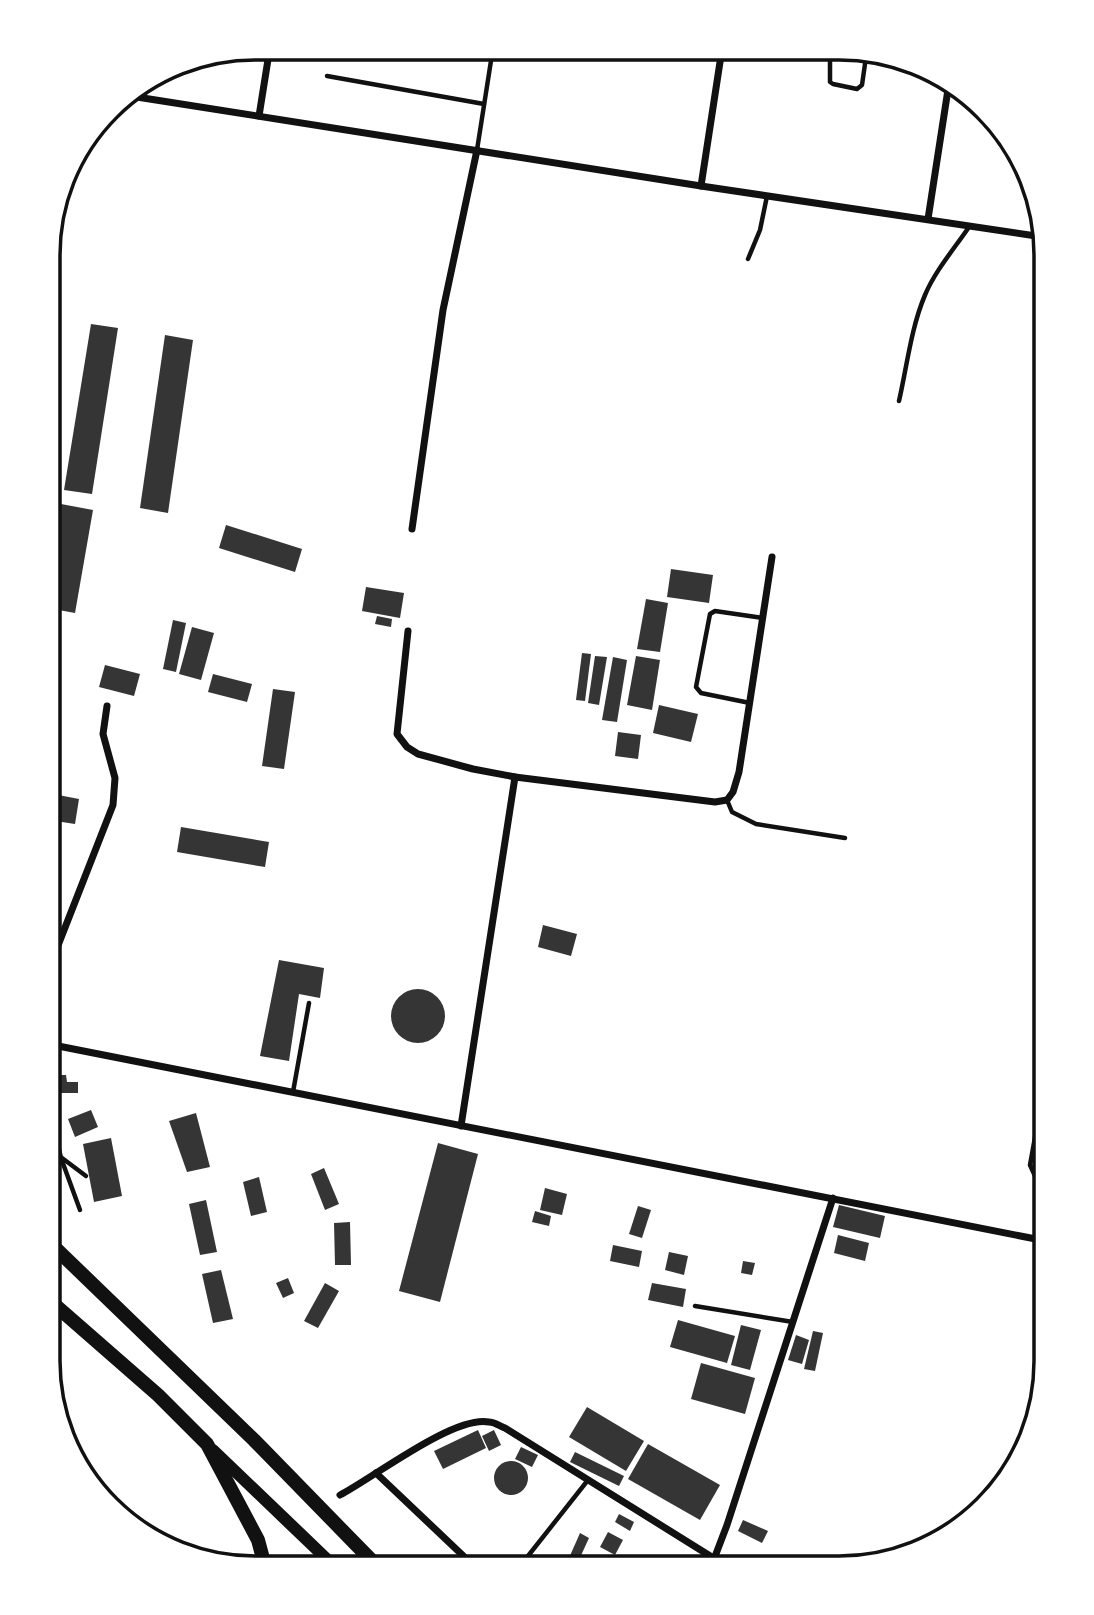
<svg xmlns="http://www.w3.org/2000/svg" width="1094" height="1615" font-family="'Libre Baskerville',serif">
  <rect width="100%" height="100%" fill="#fff"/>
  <g fill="#353535">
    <polygon points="91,324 118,328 92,494 64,490"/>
    <polygon points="165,335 193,340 168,513 140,508"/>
    <polygon points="61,504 93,510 75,613 48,608 49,574"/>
    <polygon points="226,525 302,549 295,572 219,548"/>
    <polygon points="671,569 713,575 709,603 667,597"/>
    <polygon points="366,587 404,593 400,618 362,611"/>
    <polygon points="646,599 668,603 660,652 637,649"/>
    <polygon points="377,616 392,619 391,627 375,624"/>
    <polygon points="173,620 186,623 176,672 163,669"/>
    <polygon points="192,627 214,633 201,680 179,674"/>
    <polygon points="582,653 591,654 585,701 576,700"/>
    <polygon points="595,656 607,657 599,705 588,703"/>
    <polygon points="636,656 660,660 652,710 627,705"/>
    <polygon points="613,657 627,660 617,722 602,720"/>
    <polygon points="105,665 140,674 134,696 99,687"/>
    <polygon points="213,674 252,684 247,702 208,692"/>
    <polygon points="273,689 295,692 284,769 262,766"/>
    <polygon points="659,705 698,714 691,742 653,733"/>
    <polygon points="618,732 641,735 638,759 615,756"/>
    <polygon points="53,794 79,799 75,824 49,820"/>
    <polygon points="181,827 269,842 265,867 177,852"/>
    <polygon points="543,925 577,934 571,956 538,947"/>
    <polygon points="279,960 324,968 320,998 299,994 289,1061 260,1056"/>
    <circle cx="418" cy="1016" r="27"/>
    <polygon points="56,1075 66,1075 67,1082 78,1082 78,1093 57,1093"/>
    <polygon points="91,1110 98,1127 75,1137 68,1119"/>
    <polygon points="196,1113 210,1167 187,1172 169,1121"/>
    <polygon points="111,1138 122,1196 94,1202 83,1144"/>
    <polygon points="438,1143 478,1154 440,1302 399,1291"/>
    <polygon points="324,1168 339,1204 325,1210 311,1174"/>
    <polygon points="259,1177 267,1212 251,1216 243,1182"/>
    <polygon points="545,1188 567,1194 562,1215 540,1210"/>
    <polygon points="206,1200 217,1252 200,1255 189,1204"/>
    <polygon points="839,1205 885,1216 880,1238 833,1227"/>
    <polygon points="638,1206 651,1210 642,1238 629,1234"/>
    <polygon points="535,1211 551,1216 549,1226 532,1222"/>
    <polygon points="350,1222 351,1265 335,1265 334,1223"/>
    <polygon points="838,1235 869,1243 865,1261 834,1253"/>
    <polygon points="613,1245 642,1251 639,1267 610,1261"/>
    <polygon points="669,1252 688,1256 684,1275 665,1270"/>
    <polygon points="743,1261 755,1263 752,1275 741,1273"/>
    <polygon points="221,1270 233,1319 213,1323 202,1274"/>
    <polygon points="288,1278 294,1293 283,1298 276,1283"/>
    <polygon points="325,1283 339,1291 318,1328 304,1321"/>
    <polygon points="652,1283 686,1289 683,1307 648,1300"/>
    <polygon points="678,1320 735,1336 727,1363 670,1347"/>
    <polygon points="741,1325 761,1330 750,1370 731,1365"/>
    <polygon points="813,1331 823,1333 815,1371 804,1369"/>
    <polygon points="796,1335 809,1340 802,1364 788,1360"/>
    <polygon points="701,1363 755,1378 745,1414 691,1399"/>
    <polygon points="587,1407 644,1441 626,1471 569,1437"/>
    <polygon points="478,1430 486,1448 443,1469 434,1451"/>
    <polygon points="494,1430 501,1445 489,1451 482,1436"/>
    <polygon points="648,1444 720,1485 700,1520 628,1479"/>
    <polygon points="521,1447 538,1455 532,1467 515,1459"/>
    <polygon points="575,1452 624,1476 619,1486 570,1462"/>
    <circle cx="511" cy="1478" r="17"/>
    <polygon points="619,1514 634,1522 630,1531 615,1522"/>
    <polygon points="743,1520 768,1531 762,1543 738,1531"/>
    <polygon points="608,1532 623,1540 615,1555 600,1547"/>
    <polygon points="580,1533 589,1538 578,1562 569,1558"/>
    <polygon points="651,1555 674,1567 645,1567"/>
  </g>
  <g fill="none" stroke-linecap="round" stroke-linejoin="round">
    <g stroke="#111" stroke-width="4.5">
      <polyline points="830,49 830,82 833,84 857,89 862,85 866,57 863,52 854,49"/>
      <polyline points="327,76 484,104"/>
      <polyline points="477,150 493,48"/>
      <polyline points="748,259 760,230 767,196"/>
      <path d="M 899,401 C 907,366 911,328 925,295 C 935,271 954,249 969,227"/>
      <polyline points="750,703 701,693 696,687 710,614 715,611 763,618"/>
      <polyline points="727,800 732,812 756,824 845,838"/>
      <polyline points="293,1092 309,1003"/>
      <polyline points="1043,1093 1030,1165 1035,1176 1046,1179"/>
      <polyline points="48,1102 61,1158 80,1210"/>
      <polyline points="62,1158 86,1176"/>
      <polyline points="695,1306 793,1322"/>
      <polyline points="528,1556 588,1480"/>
    </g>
    <g stroke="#111" stroke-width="7">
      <polyline points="124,95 701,186 1043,237"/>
      <polyline points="259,116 270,47"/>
      <polyline points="701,186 722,49"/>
      <polyline points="928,219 949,83"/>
      <polyline points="412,529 443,310 477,150"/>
      <polyline points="408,631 397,734 407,747 418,754 473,769 515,777 715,802 727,800 733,792 739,772 772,557"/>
      <polyline points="48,971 113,805 115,778 103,734 107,706"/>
      <polyline points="48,1044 1046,1241"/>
      <polyline points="461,1126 515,777"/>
      <polyline points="376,1473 475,1567"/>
      <path d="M 340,1495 C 373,1478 454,1415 489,1422 C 494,1422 500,1426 505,1428 L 715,1559"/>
      <polyline points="711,1567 727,1525 833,1198"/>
    </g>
    <polyline stroke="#111" stroke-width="12" points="213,1450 334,1566"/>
    <g stroke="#111" stroke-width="14">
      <polyline points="47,1240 254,1440 377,1566"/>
      <polyline points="47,1298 158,1395 207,1444 258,1540 265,1566"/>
    </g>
  </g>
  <path d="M0 0H1094V1615H0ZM255 60H839A195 195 0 0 1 1034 255V1361A195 195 0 0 1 839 1556H255A195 195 0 0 1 60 1361V255A195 195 0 0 1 255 60Z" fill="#fff" fill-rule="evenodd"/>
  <path fill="none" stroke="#111" stroke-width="3.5" d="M255 60H839A195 195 0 0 1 1034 255V1361A195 195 0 0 1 839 1556H255A195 195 0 0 1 60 1361V255A195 195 0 0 1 255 60Z"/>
</svg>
